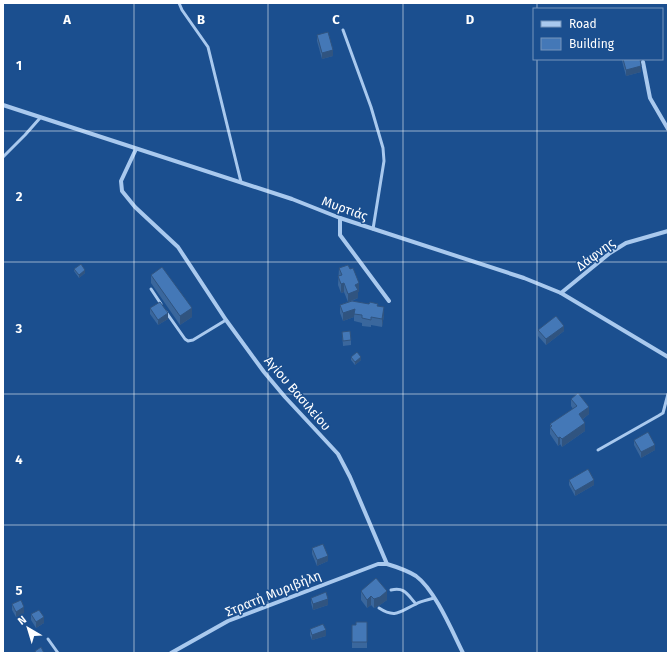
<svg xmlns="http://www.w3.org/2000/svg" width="671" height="656" font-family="'Fira Sans',sans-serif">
  <rect width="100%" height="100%" fill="#1b4f8f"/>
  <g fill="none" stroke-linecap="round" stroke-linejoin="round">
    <g stroke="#a9c9ee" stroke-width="3">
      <polyline points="179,3 182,10 208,47 241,182"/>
      <polyline points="343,30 371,107 383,148 384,161 373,229"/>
      <polyline points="3,157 25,135 40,118"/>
      <polyline points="151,289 161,304"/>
      <polyline points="166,312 185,339 188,341 193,340 226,320"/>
      <polyline points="598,450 658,416 663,413 668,394"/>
      <path d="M 391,590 C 405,587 407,594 416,604"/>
      <path d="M 379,608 C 396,619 400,611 416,604 C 421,601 428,600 434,598"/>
      <polyline points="48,639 58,653"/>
    </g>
    <g stroke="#a9c9ee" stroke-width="4">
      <polyline points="643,62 650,98 668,129"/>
      <polyline points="3,105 292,199 340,218 524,278 561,293 668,357"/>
      <path d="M 136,149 L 121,181 L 122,191 L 135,207 L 178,247 L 226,320 L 264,372 L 285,397 L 338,454 L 350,477 L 387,564 C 397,567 408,571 416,576 C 435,590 452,631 463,653"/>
      <polyline points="340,218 340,235 389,301"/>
      <polyline points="561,293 610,253 626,243 668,231"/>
      <polyline points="171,653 228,621 365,569 378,564 387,564"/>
    </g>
  </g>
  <g fill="#3a679d">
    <polygon points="317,35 333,56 322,59 317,41"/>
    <polygon points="622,59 640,59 641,72 626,76 622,61"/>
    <polygon points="339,268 359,292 358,292 358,298 352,301 378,306 384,315 382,327 371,325 371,327 362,326 362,323 354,321 354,317 343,321 340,313 340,305 348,302 344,292 341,293 338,285"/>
    <polygon points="74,269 85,273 79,278 74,271"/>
    <polygon points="151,275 192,317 180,325 151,283"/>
    <polygon points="150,308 168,319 158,325 150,314"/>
    <polygon points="538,330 564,331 546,345 538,336"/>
    <polygon points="342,332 351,340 351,345 343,346"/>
    <polygon points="351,357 361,360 355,365 351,360"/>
    <polygon points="571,399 589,414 583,419 585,431 562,447 560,444 558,446 550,434 550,424 573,409 571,406"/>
    <polygon points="634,440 655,450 641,458 634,445"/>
    <polygon points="569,480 594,485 575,496 569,485"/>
    <polygon points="312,548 328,561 317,566 312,554"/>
    <polygon points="361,591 387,600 380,605 374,608 371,605 367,608 361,600"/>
    <polygon points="311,598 328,605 313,610 311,603"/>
    <polygon points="12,604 24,613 16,617 12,610"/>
    <polygon points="31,614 44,623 36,628 31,620"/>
    <polygon points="367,622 367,648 352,648 352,625 356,625"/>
    <polygon points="310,629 326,636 312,640 310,635"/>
  </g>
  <g fill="#305480">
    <polygon points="333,50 333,56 322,59 322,53"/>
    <polygon points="641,66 641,72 626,76 626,70"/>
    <polygon points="85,270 85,273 79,278 79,275"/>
    <polygon points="344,283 344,292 341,293 341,284"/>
    <polygon points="359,283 359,292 358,292 358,298 348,302 348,294 355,285"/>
    <polygon points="384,307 384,315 382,327 382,319"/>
    <polygon points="192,308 192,317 180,325 180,316"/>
    <polygon points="355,309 354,317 343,321 343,313"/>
    <polygon points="168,313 168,319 158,325 158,320"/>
    <polygon points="564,326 564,331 546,345 546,339"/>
    <polygon points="361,357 361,360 355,365 355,362"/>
    <polygon points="589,407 589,414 579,422 579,414"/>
    <polygon points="585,423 585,431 562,447 562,439"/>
    <polygon points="560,437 560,444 558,446 558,438"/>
    <polygon points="655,445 655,450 641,458 641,452"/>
    <polygon points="594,480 594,485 575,496 575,491"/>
    <polygon points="328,556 328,561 317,566 317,560"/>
    <polygon points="387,591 387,600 380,605 374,608 374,599"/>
    <polygon points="371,596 371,605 367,608 367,600"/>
    <polygon points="328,599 328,605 313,610 313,604"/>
    <polygon points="24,607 24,613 16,617 16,612"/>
    <polygon points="44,617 44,623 36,628 36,622"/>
    <polygon points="326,630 326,636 312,640 312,635"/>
  </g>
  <g fill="#4478b7" stroke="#305480">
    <polygon points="328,32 333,50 322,53 317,35"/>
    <polygon points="623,59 640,59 641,66 626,70"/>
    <polygon points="81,264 85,270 79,275 74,269"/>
    <polygon points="348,265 350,269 353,268 359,283 355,285 358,290 348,294 344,283 341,284 338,276 342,275 339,268"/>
    <polygon points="162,267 192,308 180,316 151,275"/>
    <polygon points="352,301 369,304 370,302 378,304 377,306 384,307 382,319 371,317 371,320 362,318 362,315 354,314 355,309 343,313 340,305"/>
    <polygon points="160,302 168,313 158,320 150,308"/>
    <polygon points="556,316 564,326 546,339 538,330"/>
    <polygon points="350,331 351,340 343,341 342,332"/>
    <polygon points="357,352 361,357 355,362 351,357"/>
    <polygon points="578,393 589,407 579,414 585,423 562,439 560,437 558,438 550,427 552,426 550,424 577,406 571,399"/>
    <polygon points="648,432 655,445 641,452 634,440"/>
    <polygon points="588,469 594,480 575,491 569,480"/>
    <polygon points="323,544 328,556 317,560 312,548"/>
    <polygon points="376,578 387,591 380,597 374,599 371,596 367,600 361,591"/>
    <polygon points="326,592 328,599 313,604 311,598"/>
    <polygon points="21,600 24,607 16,612 12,604"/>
    <polygon points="39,610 44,617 36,622 31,614"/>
    <polygon points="356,622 367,622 367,642 352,642 352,625 356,625"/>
    <polygon points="323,624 326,630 312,635 310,629"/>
    <polygon points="41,647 44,653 36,653 35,651"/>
  </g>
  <path fill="none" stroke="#fff" stroke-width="1" stroke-opacity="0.55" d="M 134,3 L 134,653M 268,3 L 268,653M 403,3 L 403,653M 537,3 L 537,9M 537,59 L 537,653M 3,131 L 668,131M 3,262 L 668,262M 3,394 L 668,394M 3,525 L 668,525"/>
  <g text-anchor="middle" stroke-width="3" stroke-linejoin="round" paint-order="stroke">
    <g font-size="13" fill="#fff" stroke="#1b4f8f">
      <text transform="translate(345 208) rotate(20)" y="5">Μυρτιάς</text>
      <text transform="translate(595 254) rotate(-37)" y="5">Δάφνης</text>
      <text transform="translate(298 393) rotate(49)" y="5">Αγίου Βασιλείου</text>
      <text transform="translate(273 593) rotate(-22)" y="5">Στρατή Μυριβήλη</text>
    </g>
  </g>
  <g font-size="13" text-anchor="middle" font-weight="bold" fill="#fff" stroke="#1b4f8f" stroke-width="3" stroke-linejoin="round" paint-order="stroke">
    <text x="67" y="24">A</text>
    <text x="201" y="24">B</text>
    <text x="336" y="24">C</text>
    <text x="470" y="24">D</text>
    <text x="19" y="70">1</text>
    <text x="19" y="201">2</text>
    <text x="19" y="333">3</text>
    <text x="19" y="464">4</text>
    <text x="19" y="595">5</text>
  </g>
  <rect width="671" height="656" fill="none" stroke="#ffffff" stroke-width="8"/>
  <rect x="533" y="8" width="130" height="52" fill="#1b4f8f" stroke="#7695bc"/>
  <rect x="541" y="21" width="20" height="6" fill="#a9c9ee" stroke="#7695bc"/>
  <text x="569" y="28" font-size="12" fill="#ffffff">Road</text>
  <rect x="541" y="38" width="20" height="12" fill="#4478b7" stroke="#7695bc"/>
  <text x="569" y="48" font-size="12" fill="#ffffff">Building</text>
  <g transform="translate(28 628) rotate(322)" stroke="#1b4f8f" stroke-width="3" paint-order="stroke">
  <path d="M0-3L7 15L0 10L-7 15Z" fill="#ffffff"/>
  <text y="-6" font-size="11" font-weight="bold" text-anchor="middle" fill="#ffffff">N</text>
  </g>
</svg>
